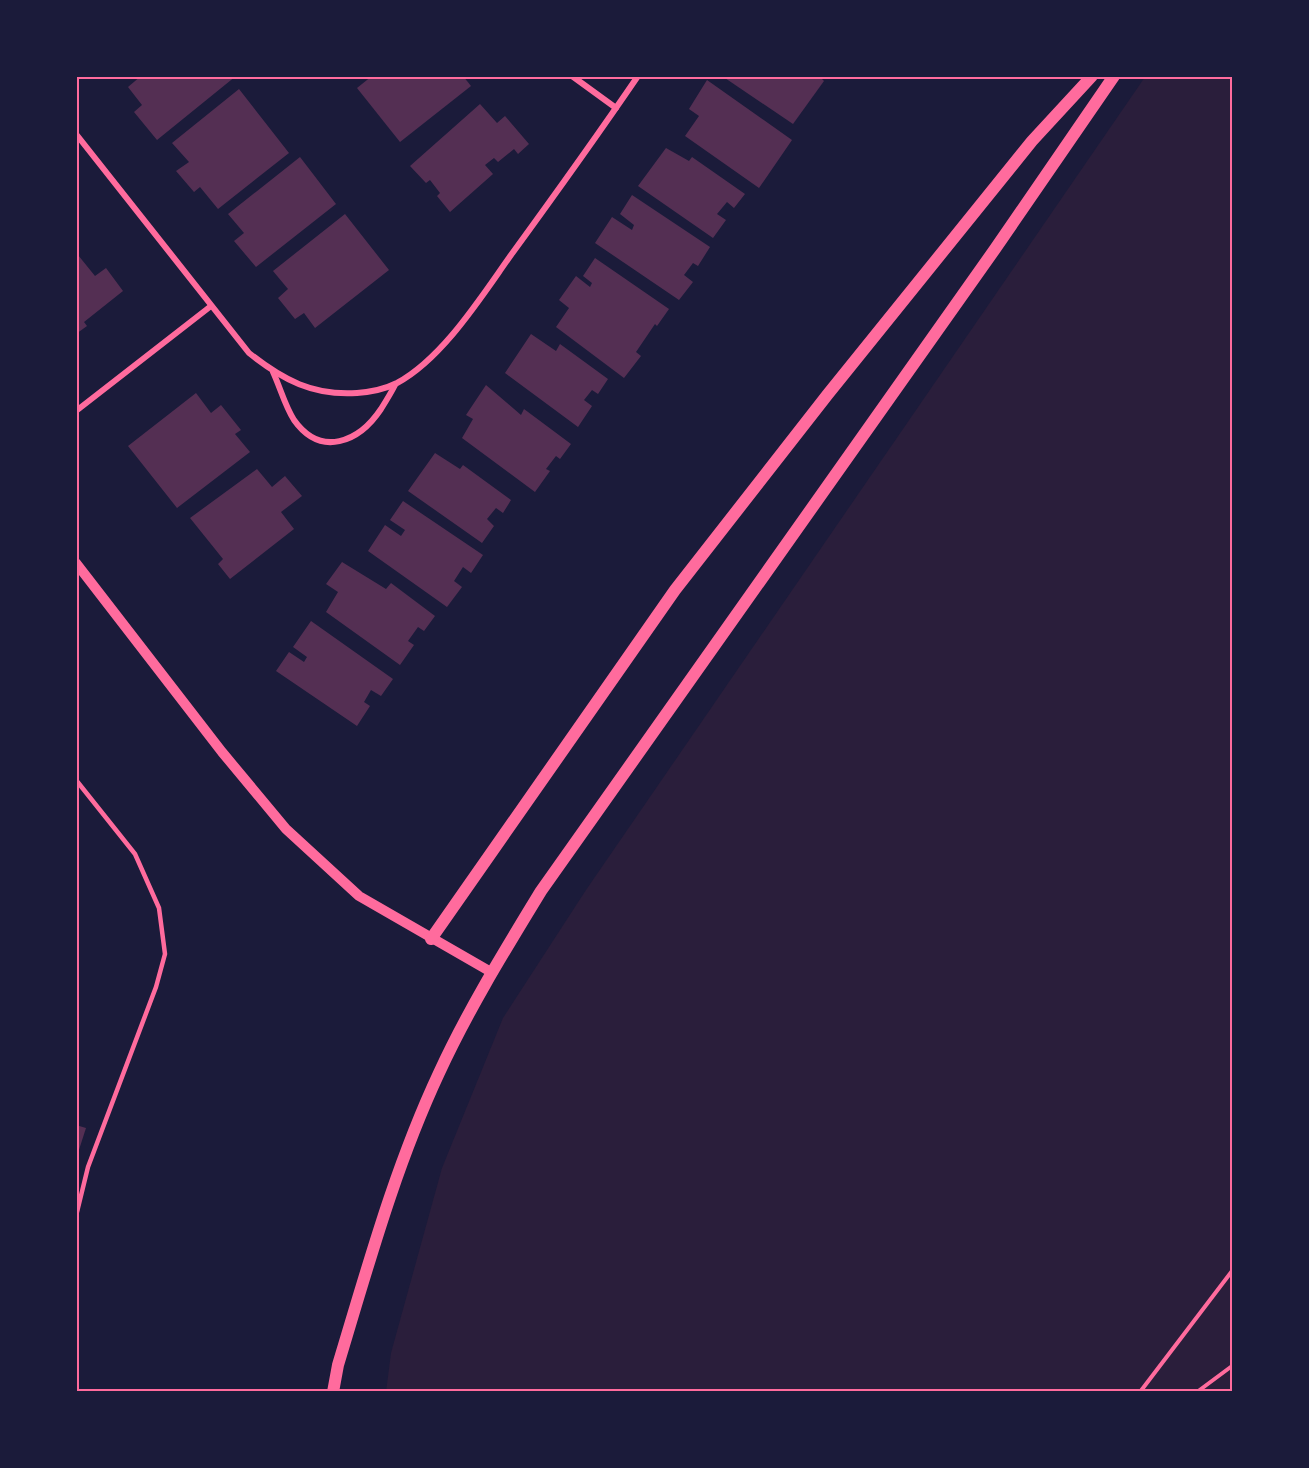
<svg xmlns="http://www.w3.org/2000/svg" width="1309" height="1468" font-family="'Playfair Display',serif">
  <rect width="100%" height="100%" fill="#1b1b3a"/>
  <polygon fill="#2a1e3b" points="1145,77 1232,77 1232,1391 386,1392 391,1353 442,1168 503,1018 586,890"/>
  <g fill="#542f53">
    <polygon points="141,76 236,76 157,140 134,112 142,105 128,87"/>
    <polygon points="372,76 463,76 471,86 400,142 357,88"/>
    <polygon points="722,76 819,76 824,81 793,124"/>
    <polygon points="707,80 792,140 759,188 685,136 699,116 689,109"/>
    <polygon points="239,89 289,153 218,209 200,187 194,192 176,171 189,162 172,143"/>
    <polygon points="480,104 497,123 505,116 529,144 518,154 514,149 498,162 494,158 485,165 493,174 450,212 437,196 440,193 430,180 426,183 410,166"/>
    <polygon points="666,148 689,161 692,157 745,194 734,208 727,202 717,214 726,220 713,238 638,186"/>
    <polygon points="300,157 336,204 256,267 234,241 244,233 228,214"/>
    <polygon points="632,195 710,247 698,266 693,263 684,275 693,282 679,300 595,243 612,217 632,230 634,225 620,214"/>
    <polygon points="345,214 389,270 315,328 304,313 295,319 278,298 288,289 273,271"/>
    <polygon points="78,255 95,276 106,268 123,291 84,322 87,326 76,334"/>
    <polygon points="595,258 669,309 657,326 655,324 636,352 641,356 624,378 556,327 569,308 559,300 576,276 590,287 592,283 583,276"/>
    <polygon points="531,334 556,351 560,344 608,379 598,394 592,390 584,400 592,406 578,427 505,373"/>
    <polygon points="486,385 521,415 524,409 571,444 560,459 556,456 546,469 550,471 535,492 462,438 473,419 466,415"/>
    <polygon points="196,393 211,413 221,405 241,430 235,434 250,452 177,508 128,446"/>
    <polygon points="435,453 460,469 463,465 511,500 503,513 496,508 487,519 494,526 482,543 408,491"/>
    <polygon points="257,469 272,487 285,476 302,496 281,512 294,529 230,579 218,564 223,559 190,518"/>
    <polygon points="403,501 483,555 471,573 463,567 454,581 462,587 447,607 368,551 385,525 401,536 405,530 390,520"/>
    <polygon points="342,562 386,589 391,583 435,616 424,631 418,627 408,641 414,645 400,665 326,612 338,592 326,584"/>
    <polygon points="311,621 393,679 381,696 371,690 364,702 370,706 357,726 276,671 289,652 304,662 307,657 293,647"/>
    <polygon points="76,1125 86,1128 77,1156 76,1156"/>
  </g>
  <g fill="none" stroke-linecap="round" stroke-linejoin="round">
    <g stroke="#ff6b9d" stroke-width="4">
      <polyline points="227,1392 238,1392"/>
      <polyline points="1140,1392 1232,1271"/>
      <polyline points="1197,1392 1232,1366"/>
    </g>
    <polyline stroke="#ff6b9d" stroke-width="4.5" points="76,780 135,854 159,908 165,954 156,987 88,1167 76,1216"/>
    <g stroke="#ff6b9d" stroke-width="6">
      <polyline points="572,76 616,108"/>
      <path d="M 76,134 L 249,353 C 283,380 313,396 357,393 C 370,392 385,389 397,383 C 443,358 481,297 511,255 C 554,196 597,136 638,76"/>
      <path d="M 273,372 C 280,387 285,406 294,420 C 321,458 359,442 381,409 C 386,401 391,393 395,385"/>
      <polyline points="76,411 211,306"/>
    </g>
    <polyline stroke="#ff6b9d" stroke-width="10" points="76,563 222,752 286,829 359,896 491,972"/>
    <g stroke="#ff6b9d" stroke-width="12">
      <polyline points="431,939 675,590 828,394 1032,141 1092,76"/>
      <path d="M 333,1392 L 338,1365 C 368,1266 395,1167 439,1073 C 468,1010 505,950 541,891 L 995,249 L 1114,76"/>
    </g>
  </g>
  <rect width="1309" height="1468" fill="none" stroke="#1b1b3a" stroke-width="156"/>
  <rect x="78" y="78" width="1153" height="1312" fill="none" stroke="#ff6b9d" stroke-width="2"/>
</svg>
